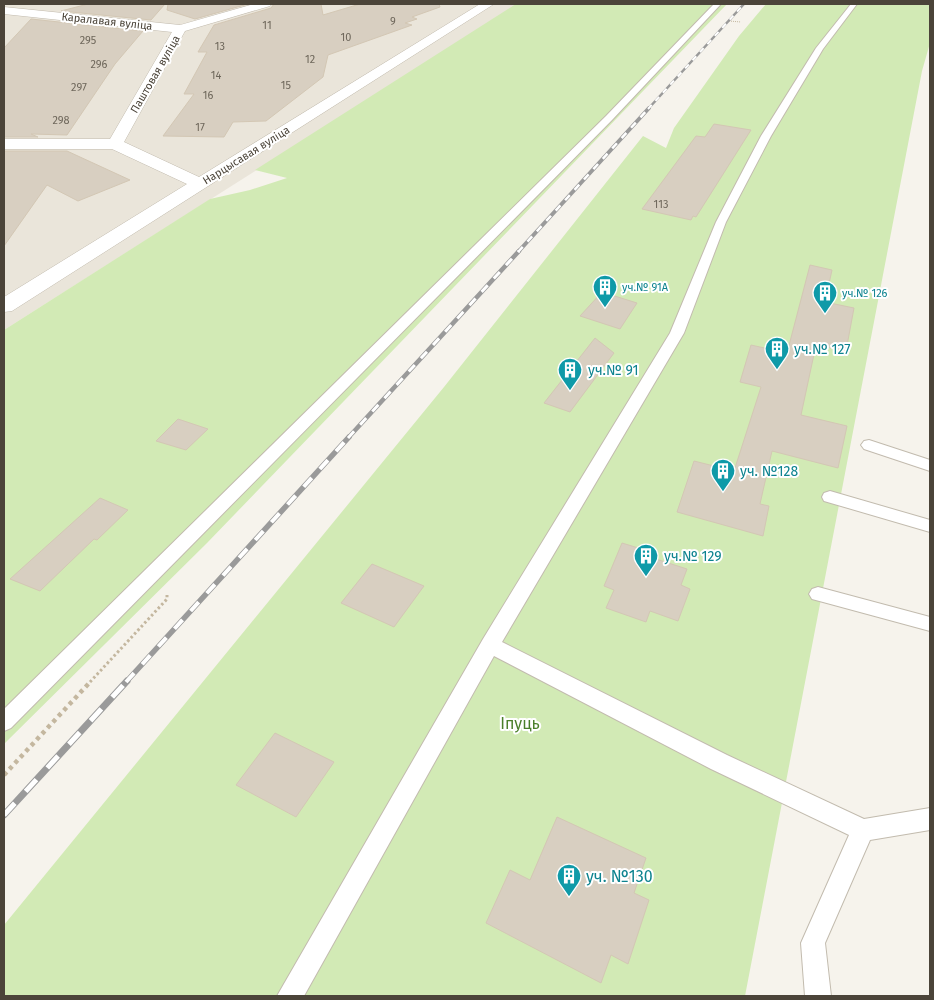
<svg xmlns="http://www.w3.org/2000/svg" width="934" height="1000" font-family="'Fira Sans',sans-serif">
  <rect width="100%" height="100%" fill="#f6f3ec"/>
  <polygon fill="#eae5da" points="4,4 519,4 4,330"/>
  <g fill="#d2eab5">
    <polygon points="516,4 727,4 207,543 4,744 4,330 210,199 250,190 287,178 255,170"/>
    <polygon points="766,4 930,4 930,43 922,71 745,996 4,996 4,925 444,387 643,136 666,148 674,128 739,36"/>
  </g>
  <g fill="#d8cfc1" stroke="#d3c7b4">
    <polygon points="88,4 165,4 151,20 61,11"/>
    <polygon points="168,4 248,4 195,19 167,10"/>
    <polygon points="274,4 321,4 323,15 360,4 439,4 440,7 412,17 417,19 405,23 412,25 328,55 323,77 266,121 233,122 224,137 163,136 194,94 184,94 207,52 198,52 214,25 271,8"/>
    <polygon points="31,19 143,31 115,64 67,135 31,134 38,137 4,137 4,48"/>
    <polygon points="714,124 751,130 696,217 693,216 691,220 642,209 696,136 705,137"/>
    <polygon points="4,151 67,151 130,180 78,201 47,185 4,246"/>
    <polygon points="810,265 832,270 825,302 854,308 846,351 816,345 801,415 847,426 838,468 772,451 760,504 769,506 763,536 677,512 694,461 734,471 761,387 740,382 751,345 787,353"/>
    <polygon points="602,292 637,303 620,329 580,316"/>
    <polygon points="595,338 614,353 570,412 544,403"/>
    <polygon points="178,419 208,429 186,450 156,441"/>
    <polygon points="100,498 128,510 97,540 94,539 40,591 10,579"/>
    <polygon points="622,543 658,554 656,559 687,569 681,585 690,589 678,621 650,611 646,622 606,608 614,590 604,586"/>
    <polygon points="372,564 424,586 394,627 341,603"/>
    <polygon points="275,733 334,762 296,817 236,785"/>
    <polygon points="557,817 646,858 634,893 649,900 628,964 611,955 601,983 486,923 510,870 530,880"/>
  </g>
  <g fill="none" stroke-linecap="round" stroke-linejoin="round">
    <defs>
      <g id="lane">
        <polygon points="714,4 721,4 612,120 11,728 4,731 4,709 606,116"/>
        <polygon points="851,4 857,4 823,49 771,136 726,222 684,333 502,642 727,755 864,819 930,808 930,830 870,840 825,943 831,996 805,996 801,943 849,835 711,769 494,656 304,996 277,996 483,639 670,333 716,222 761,136 816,48"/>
        <polygon points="869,440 930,460 930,471 864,449 861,445 864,441"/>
        <polygon points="830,491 930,520 930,532 824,501 822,497 824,493"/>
        <polygon points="818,587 930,617 930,631 812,599 809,594 812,589"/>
      </g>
      <polygon id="street" points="254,4 272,4 270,6 185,31 124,142 199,177 480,4 494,4 12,311 4,312 4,297 187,184 112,149 4,149 4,139 110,139 172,32 4,14 4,7 180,25"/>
    </defs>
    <use href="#lane" stroke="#c2bbae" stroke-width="2"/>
    <use href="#street" stroke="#c2bbae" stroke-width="1"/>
    <polyline stroke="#c4b79f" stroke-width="1" stroke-dasharray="1 1" stroke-linecap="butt" points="729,21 741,22"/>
    <polyline stroke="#c4b79f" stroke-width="3" stroke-dasharray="2.5 2.5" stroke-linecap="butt" points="90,682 167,599 167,595"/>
    <polyline stroke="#c4b79f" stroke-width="4.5" stroke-dasharray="4 4" stroke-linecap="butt" points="4,775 91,681"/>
    <use href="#lane" fill="#fff" fill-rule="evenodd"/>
    <use href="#street" fill="#fff" fill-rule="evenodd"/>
    <defs>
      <polyline id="rail-far4" points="648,109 744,4"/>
      <polyline id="rail-far3" points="518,252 649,108"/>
      <polyline id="rail-far2" points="348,438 519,251"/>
      <polyline id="rail-far1" points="126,682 349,437"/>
      <polyline id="rail" points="4,815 127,681"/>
    </defs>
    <use href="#rail-far4" stroke="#9a9a9a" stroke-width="2.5"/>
    <use href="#rail-far3" stroke="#9a9a9a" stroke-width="4"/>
    <use href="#rail-far2" stroke="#9a9a9a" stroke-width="4.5"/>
    <use href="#rail-far1" stroke="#9a9a9a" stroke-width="5.5"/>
    <use href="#rail" stroke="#9a9a9a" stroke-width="7"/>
    <use href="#rail-far4" stroke="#fff" stroke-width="2" stroke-dasharray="5.5" stroke-linecap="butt"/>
    <use href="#rail-far3" stroke="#fff" stroke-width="2.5" stroke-dasharray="7" stroke-linecap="butt"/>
    <use href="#rail-far2" stroke="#fff" stroke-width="3" stroke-dasharray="9" stroke-linecap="butt"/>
    <use href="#rail-far1" stroke="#fff" stroke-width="4" stroke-dasharray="12" stroke-linecap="butt"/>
    <use href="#rail" stroke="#fff" stroke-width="5" stroke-dasharray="16" stroke-linecap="butt"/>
  </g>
  <defs>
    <symbol id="building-pin" viewBox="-11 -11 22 30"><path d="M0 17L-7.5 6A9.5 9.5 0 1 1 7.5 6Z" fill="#0f9aa8" stroke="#fff"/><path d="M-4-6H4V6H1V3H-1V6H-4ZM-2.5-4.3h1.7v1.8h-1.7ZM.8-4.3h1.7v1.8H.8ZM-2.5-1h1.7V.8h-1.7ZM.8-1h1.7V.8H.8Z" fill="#fff"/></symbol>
  </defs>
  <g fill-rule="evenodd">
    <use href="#building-pin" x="591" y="273" width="28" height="38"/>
    <use href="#building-pin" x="811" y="279" width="28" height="38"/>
    <use href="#building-pin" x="763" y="335" width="28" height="38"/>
    <use href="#building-pin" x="556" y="356" width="28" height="38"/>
    <use href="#building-pin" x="709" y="457" width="28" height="38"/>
    <use href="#building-pin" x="632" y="542" width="28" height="38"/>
    <use href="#building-pin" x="555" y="862" width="28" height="38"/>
  </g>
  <g text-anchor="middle" stroke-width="4" stroke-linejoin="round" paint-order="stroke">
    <g font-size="11" fill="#4b4439" stroke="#fff">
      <text transform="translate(107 21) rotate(6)" y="4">Каралавая вуліца</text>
      <text transform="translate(155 74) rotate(-60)" y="4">Паштовая вуліца</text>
      <text transform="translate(246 155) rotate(-32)" y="4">Нарцысавая вуліца</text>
    </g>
    <g font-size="11" fill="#6e675b">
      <text x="393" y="25">9</text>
      <text x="267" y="29">11</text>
      <text x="346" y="41">10</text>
      <text x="88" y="44">295</text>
      <text x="220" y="50">13</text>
      <text x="310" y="63">12</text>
      <text x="99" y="68">296</text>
      <text x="216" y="79">14</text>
      <text x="286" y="89">15</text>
      <text x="79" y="91">297</text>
      <text x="208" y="99">16</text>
      <text x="61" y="124">298</text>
      <text x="200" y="131">17</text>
      <text x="661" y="208">113</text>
    </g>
    <g font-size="11" fill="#0d838f" stroke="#fff" text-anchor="start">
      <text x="622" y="291">уч.№ 91А</text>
      <text x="842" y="297">уч.№ 126</text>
    </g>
    <g font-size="14" fill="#0d838f" stroke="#fff" text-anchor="start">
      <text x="794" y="354">уч.№ 127</text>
      <text x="588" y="375">уч.№ 91</text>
      <text x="740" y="476">уч. №128</text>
      <text x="664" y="561">уч.№ 129</text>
    </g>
    <g font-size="16" fill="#4a7f2a" stroke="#fff">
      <text x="520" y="729">Іпуць</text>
    </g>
    <g font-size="16" fill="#0d838f" stroke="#fff" text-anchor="start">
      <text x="586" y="882">уч. №130</text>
    </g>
  </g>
  <rect width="934" height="1000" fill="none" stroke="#4b4439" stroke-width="10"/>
</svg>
